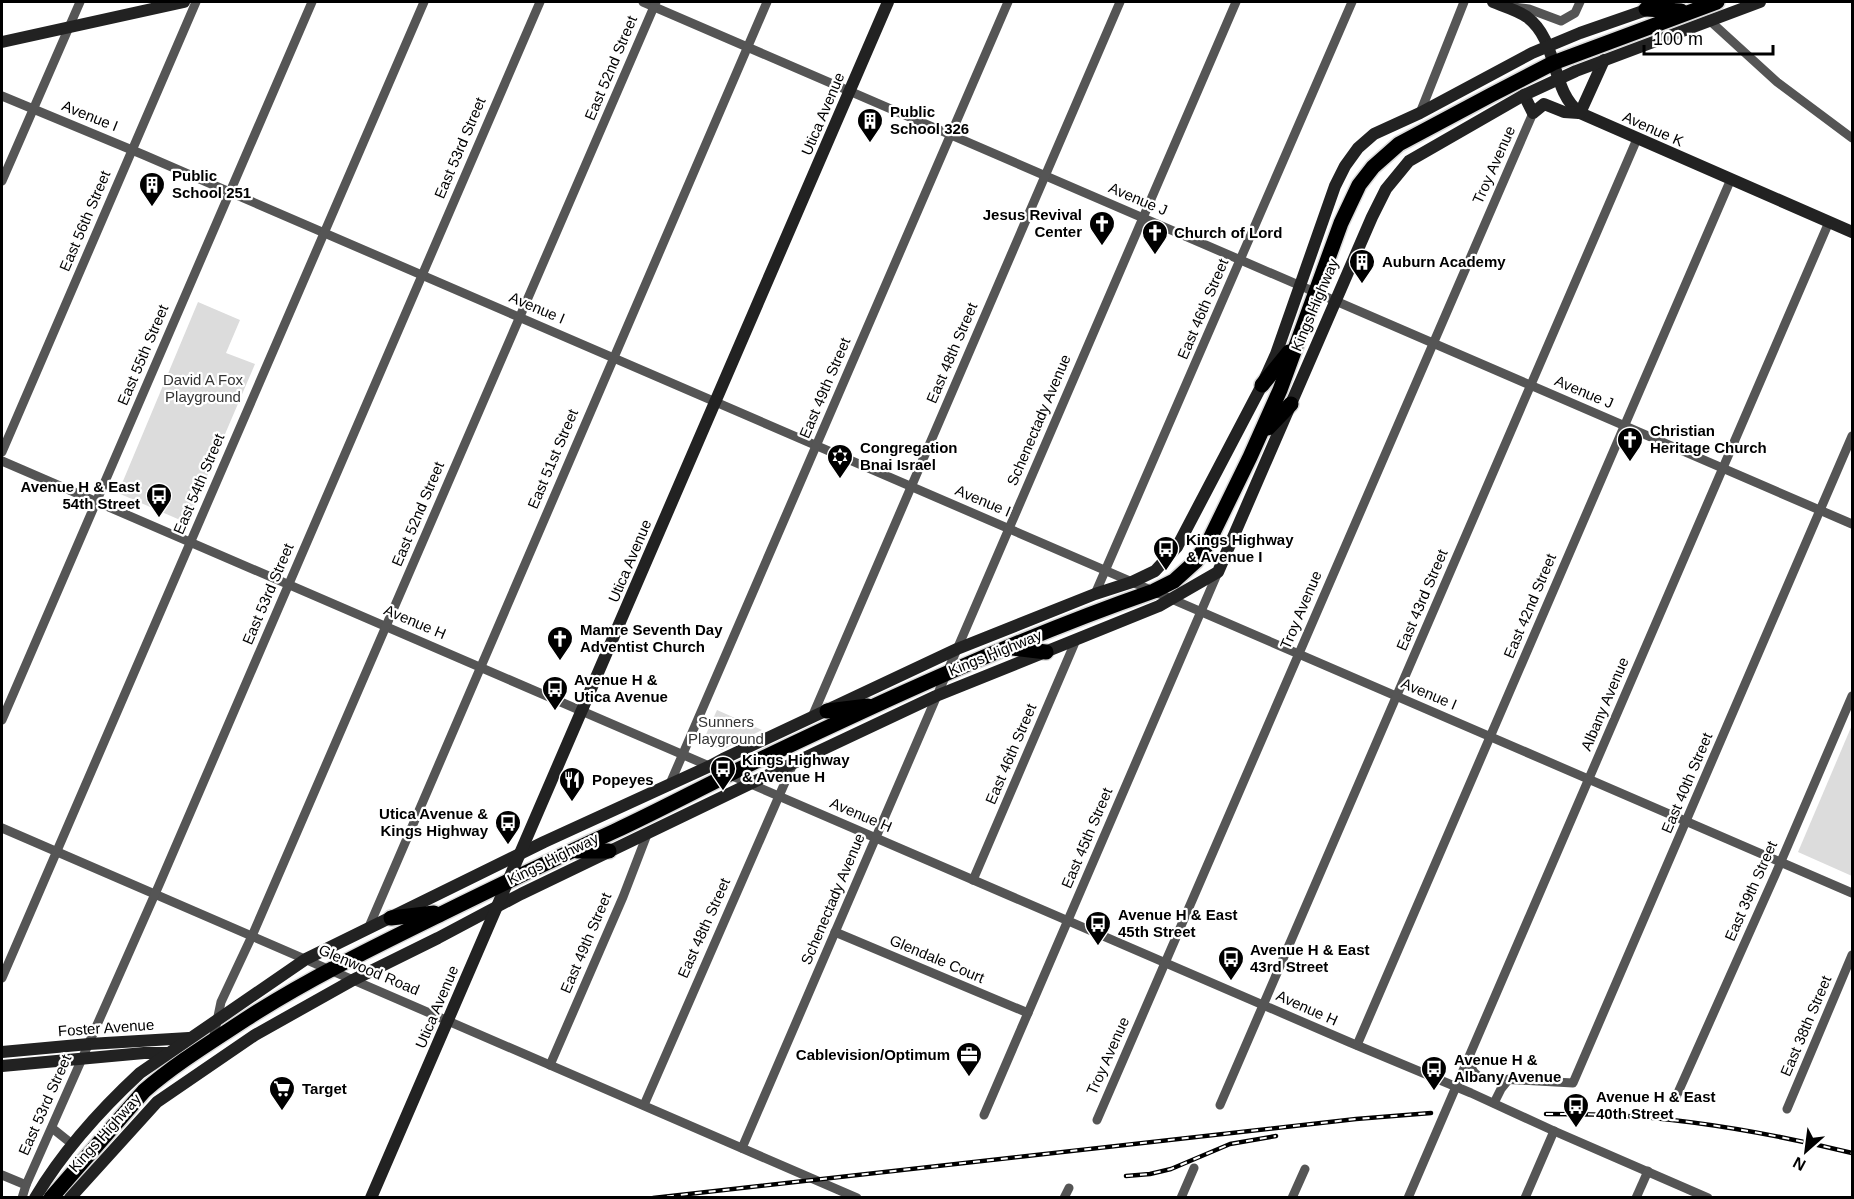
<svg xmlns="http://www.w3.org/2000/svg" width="1854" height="1199" font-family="Arial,sans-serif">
  <rect width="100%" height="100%" fill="#fff"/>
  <g fill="#dcdcdc">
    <polygon points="198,302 240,320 226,353 255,364 187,523 118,493"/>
    <polygon points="717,710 762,730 722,750 703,741"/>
    <polygon points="1852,725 1852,876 1798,852"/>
  </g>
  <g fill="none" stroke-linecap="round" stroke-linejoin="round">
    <defs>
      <g id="primary">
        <polyline points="1646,9 1681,11"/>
        <polyline points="1262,385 1289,352"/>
        <polyline points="1268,428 1291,404"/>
        <polyline points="1012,648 1046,652"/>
        <polyline points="827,711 868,706"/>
        <polyline points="577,851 609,851"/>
        <polyline points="391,918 434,913"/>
        <path d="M 51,1198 L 144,1091 C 175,1064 211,1042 246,1019 C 308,979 374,947 441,914 C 498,886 556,858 615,831 C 658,811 699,789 742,768 C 876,704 1013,640 1154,591 L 1174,581 L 1196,561 L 1208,543 L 1250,457 L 1280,390 L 1341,223 L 1359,185 L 1373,167 L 1399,144 L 1491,95 L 1553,63 L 1717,2"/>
      </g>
    </defs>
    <use href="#primary" stroke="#dbdbdb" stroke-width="18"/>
    <g stroke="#555" stroke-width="9">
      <polyline points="643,2 1852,524"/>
      <polyline points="1513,7 1529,9 1561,21 1575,13 1580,2"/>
      <polyline points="1709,20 1777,82 1852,138"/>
      <polyline points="2,96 144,155 1852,893"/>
      <polyline points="1420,113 1464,2"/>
      <polyline points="2,181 80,2"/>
      <polyline points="2,452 196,2"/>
      <polyline points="2,461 1349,1042 1471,1093 1554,1131 1708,1198"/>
      <polyline points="1095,594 1352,2"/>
      <polyline points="812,717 1120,2"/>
      <polyline points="2,720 312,2"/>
      <polyline points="669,786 1008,2"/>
      <polyline points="2,828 857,1198"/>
      <polyline points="973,880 1076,640"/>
      <polyline points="368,929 767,2"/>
      <polyline points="835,932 1028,1013"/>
      <polyline points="2,978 424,2"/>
      <polyline points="213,1040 221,1002 252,936 656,2"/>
      <polyline points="1357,1045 1731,179"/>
      <path d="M 1470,1056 C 1471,1067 1471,1073 1482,1078 L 1573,1083 L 1852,436"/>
      <polyline points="550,1065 623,897 648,832"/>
      <polyline points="1676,1097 1776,873 1852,696"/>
      <polyline points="1494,1103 1501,1089 1509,1079"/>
      <polyline points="644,1105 793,764"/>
      <polyline points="1220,1105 1637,139"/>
      <polyline points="1787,1109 1852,955"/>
      <polyline points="984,1115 1218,572"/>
      <polyline points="1097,1120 1533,113"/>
      <polyline points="52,1128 72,1144"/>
      <polyline points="742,1148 1236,2"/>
      <polyline points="2,1175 26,1185"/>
      <polyline points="22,1198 26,1185 159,885 540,2"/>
      <polyline points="1064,1198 1069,1188"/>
      <polyline points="1181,1198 1194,1168"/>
      <polyline points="1292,1198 1305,1169"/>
      <polyline points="1408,1198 1829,222"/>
      <polyline points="1525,1198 1554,1131"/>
      <polyline points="1636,1198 1648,1171"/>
    </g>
    <g stroke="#222" stroke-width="12">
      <path d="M 1493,2 C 1503,6 1517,10 1527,17 C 1559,41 1550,90 1580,113 L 1852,232"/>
      <polyline points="2,42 184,2"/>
      <polyline points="1524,95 1533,113 1544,104 1564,112 1579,113"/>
      <polyline points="1580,113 1604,60"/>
      <polyline points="2,1052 89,1044 189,1038"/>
      <polyline points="2,1066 144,1053 168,1053"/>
      <path d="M 35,1198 C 63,1151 100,1110 140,1073 L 306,959 L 544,842 L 710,766 L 723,759 L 957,649 L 1095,594 L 1132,582 L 1155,571 L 1177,547 L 1262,385 L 1276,354 L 1335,186 L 1345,166 L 1358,148 L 1374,134 L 1420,113 L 1532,53 L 1580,33 L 1669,2"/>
      <polyline points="70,1198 157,1102 255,1035 353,980 438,938 521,894 764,777 936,696 1159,606 1218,572 1372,217 1386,189 1409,161 1524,95 1576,71 1760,2"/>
      <polyline points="371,1198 888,2"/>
    </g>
    <use href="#primary" stroke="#000" stroke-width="15"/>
    <defs>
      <g id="rail">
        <path d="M 1546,1114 C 1568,1114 1589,1114 1611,1115 C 1692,1119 1774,1134 1852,1153"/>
        <polyline points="1126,1176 1150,1174 1171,1169 1230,1144 1276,1136"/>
        <polyline points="653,1198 1356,1119 1431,1113"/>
      </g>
    </defs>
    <use href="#rail" stroke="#000" stroke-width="4.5"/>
    <use href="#rail" stroke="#fff" stroke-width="2" stroke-dasharray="7" stroke-linecap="butt"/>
  </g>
  <defs>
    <symbol id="building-pin" viewBox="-11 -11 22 30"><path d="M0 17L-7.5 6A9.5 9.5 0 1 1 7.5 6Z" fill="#000" stroke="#fff"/><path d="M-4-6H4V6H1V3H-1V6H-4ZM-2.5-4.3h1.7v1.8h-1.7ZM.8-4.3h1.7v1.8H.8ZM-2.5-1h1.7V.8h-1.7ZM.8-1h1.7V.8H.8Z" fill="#fff"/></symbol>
    <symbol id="church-pin" viewBox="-11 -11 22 30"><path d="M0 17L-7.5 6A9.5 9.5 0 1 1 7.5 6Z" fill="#000" stroke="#fff"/><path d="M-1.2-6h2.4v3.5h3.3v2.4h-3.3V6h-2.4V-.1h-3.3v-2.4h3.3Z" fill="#fff"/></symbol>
    <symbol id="synagogue-pin" viewBox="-11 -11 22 30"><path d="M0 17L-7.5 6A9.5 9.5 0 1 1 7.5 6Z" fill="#000" stroke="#fff"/><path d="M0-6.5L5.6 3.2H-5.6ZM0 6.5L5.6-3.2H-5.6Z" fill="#fff"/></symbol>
    <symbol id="bus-pin" viewBox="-11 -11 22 30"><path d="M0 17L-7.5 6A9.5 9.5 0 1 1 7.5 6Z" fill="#000" stroke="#fff"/><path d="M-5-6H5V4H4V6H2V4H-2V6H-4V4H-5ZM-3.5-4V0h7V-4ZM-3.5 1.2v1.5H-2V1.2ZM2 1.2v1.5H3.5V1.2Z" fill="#fff"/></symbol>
    <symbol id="restaurant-pin" viewBox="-11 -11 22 30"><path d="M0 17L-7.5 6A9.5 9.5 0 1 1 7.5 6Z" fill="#000" stroke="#fff"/><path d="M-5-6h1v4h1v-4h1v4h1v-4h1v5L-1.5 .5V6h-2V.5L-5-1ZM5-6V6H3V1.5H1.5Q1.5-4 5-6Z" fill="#fff"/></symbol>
    <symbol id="office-pin" viewBox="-11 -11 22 30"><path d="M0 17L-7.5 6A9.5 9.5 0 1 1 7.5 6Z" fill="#000" stroke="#fff"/><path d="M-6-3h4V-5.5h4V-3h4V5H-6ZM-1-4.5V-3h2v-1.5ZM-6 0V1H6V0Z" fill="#fff"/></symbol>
    <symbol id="supermarket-pin" viewBox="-11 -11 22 30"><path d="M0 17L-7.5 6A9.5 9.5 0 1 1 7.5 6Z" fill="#000" stroke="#fff"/><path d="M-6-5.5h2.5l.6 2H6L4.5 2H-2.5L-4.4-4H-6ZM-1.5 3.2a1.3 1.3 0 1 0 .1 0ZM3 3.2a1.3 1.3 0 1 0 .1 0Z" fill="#fff"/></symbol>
  </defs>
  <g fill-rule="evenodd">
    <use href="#building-pin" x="855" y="106" width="30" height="40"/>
    <use href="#building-pin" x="137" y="170" width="30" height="40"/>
    <use href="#church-pin" x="1087" y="209" width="30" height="40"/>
    <use href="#church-pin" x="1140" y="218" width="30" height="40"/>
    <use href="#building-pin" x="1347" y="247" width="30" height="40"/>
    <use href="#church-pin" x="1615" y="425" width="30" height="40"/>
    <use href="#synagogue-pin" x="825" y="442" width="30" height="40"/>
    <use href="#bus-pin" x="144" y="481" width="30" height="40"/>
    <use href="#bus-pin" x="1151" y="534" width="30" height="40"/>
    <use href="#church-pin" x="545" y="624" width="30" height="40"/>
    <use href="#bus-pin" x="540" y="674" width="30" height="40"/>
    <use href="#bus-pin" x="708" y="754" width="30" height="40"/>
    <use href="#restaurant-pin" x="557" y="765" width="30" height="40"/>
    <use href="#bus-pin" x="493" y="808" width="30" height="40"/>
    <use href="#bus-pin" x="1083" y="909" width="30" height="40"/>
    <use href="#bus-pin" x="1216" y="944" width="30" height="40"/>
    <use href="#office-pin" x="954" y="1040" width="30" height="40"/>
    <use href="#bus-pin" x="1419" y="1054" width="30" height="40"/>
    <use href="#supermarket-pin" x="267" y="1074" width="30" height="40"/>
    <use href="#bus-pin" x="1561" y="1091" width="30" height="40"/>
  </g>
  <g text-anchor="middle" stroke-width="4.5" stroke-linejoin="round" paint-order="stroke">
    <g font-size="15" fill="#000" stroke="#fff">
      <text transform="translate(611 68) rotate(-67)" y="5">East 52nd Street</text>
      <text transform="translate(823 114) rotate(-67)" y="5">Utica Avenue</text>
      <text transform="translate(90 116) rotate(22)" y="5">Avenue I</text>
      <text transform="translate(1653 129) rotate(24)" y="5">Avenue K</text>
      <text transform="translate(460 148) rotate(-67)" y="5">East 53rd Street</text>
      <text transform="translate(1494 165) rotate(-66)" y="5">Troy Avenue</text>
      <text transform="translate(1138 199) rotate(23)" y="5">Avenue J</text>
      <text transform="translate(85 221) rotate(-67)" y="5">East 56th Street</text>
      <text transform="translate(1315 305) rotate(-67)" y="5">Kings Highway</text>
      <text transform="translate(537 308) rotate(23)" y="5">Avenue I</text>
      <text transform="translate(1203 309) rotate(-67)" y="5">East 46th Street</text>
      <text transform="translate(952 353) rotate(-67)" y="5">East 48th Street</text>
      <text transform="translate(143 355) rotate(-67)" y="5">East 55th Street</text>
      <text transform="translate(825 388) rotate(-67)" y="5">East 49th Street</text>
      <text transform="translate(1584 392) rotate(23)" y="5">Avenue J</text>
      <text transform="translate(1039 420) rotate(-67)" y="5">Schenectady Avenue</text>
      <text transform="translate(553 459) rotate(-67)" y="5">East 51st Street</text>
      <text transform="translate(199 484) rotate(-67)" y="5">East 54th Street</text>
      <text transform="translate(983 501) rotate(23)" y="5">Avenue I</text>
      <text transform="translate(418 514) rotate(-67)" y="5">East 52nd Street</text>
      <text transform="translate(630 561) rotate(-67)" y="5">Utica Avenue</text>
      <text transform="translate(268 594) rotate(-67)" y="5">East 53rd Street</text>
      <text transform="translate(1422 600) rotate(-67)" y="5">East 43rd Street</text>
      <text transform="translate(1530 606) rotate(-67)" y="5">East 42nd Street</text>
      <text transform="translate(1301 610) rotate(-67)" y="5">Troy Avenue</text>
      <text transform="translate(415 622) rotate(23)" y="5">Avenue H</text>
      <text transform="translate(995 653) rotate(-22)" y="5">Kings Highway</text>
      <text transform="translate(1429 694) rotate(23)" y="5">Avenue I</text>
      <text transform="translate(1605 704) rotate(-67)" y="5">Albany Avenue</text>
      <text transform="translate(1011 754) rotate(-67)" y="5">East 46th Street</text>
      <text transform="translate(1687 783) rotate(-67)" y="5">East 40th Street</text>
      <text transform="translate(861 815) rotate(23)" y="5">Avenue H</text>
      <text transform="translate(1087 838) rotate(-67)" y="5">East 45th Street</text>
      <text transform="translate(553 859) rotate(-26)" y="5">Kings Highway</text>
      <text transform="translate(1751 891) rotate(-66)" y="5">East 39th Street</text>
      <text transform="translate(833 899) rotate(-67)" y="5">Schenectady Avenue</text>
      <text transform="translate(704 928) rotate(-66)" y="5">East 48th Street</text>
      <text transform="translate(586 943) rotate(-67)" y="5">East 49th Street</text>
      <text transform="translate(937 959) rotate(23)" y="5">Glendale Court</text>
      <text transform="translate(369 970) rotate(23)" y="5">Glenwood Road</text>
      <text transform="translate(437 1007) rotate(-67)" y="5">Utica Avenue</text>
      <text transform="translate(1307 1008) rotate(24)" y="5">Avenue H</text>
      <text transform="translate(1806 1026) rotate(-67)" y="5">East 38th Street</text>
      <text transform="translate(106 1028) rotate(-4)" y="5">Foster Avenue</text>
      <text transform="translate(1108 1056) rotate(-66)" y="5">Troy Avenue</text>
      <text transform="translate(45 1105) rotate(-66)" y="5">East 53rd Street</text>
      <text transform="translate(105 1133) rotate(-48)" y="5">Kings Highway</text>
    </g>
    <g font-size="15" font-weight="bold" fill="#000" stroke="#fff" text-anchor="start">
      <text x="890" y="117">Public<tspan x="890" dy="17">School 326</tspan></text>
      <text x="172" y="181">Public<tspan x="172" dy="17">School 251</tspan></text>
      <text x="1082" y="220" text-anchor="end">Jesus Revival<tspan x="1082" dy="17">Center</tspan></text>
      <text x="1174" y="238">Church of Lord</text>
      <text x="1382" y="267">Auburn Academy</text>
      <text x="1650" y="436">Christian<tspan x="1650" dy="17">Heritage Church</tspan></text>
      <text x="860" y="453">Congregation<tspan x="860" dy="17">Bnai Israel</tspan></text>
      <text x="140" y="492" text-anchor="end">Avenue H &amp; East<tspan x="140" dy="17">54th Street</tspan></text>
      <text x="1186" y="545">Kings Highway<tspan x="1186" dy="17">&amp; Avenue I</tspan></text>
      <text x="580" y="635">Mamre Seventh Day<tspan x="580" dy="17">Adventist Church</tspan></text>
      <text x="574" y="685">Avenue H &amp;<tspan x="574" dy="17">Utica Avenue</tspan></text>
      <text x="742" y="765">Kings Highway<tspan x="742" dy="17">&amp; Avenue H</tspan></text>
      <text x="592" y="785">Popeyes</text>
      <text x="488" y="819" text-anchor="end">Utica Avenue &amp;<tspan x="488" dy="17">Kings Highway</tspan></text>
      <text x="1118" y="920">Avenue H &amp; East<tspan x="1118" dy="17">45th Street</tspan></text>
      <text x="1250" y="955">Avenue H &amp; East<tspan x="1250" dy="17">43rd Street</tspan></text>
      <text x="950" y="1060" text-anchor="end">Cablevision/Optimum</text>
      <text x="1454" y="1065">Avenue H &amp;<tspan x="1454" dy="17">Albany Avenue</tspan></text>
      <text x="302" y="1094">Target</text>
      <text x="1596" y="1102">Avenue H &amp; East<tspan x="1596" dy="17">40th Street</tspan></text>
    </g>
    <g font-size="15" fill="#333" stroke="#fff">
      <text x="203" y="385">David A Fox<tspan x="203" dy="17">Playground</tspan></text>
      <text x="726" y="727">Sunners<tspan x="726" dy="17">Playground</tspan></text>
    </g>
  </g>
  <rect width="1854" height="1199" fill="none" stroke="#000000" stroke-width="6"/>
  <g transform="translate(1806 1151) rotate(208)" stroke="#ffffff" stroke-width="4.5" paint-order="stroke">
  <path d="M0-4.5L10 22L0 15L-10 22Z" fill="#000000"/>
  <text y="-9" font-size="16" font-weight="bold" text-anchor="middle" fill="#000000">N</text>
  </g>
  <path d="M1644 45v9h129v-9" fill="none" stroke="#000000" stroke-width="3"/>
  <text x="1653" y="45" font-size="18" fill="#000000" stroke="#ffffff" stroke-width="4.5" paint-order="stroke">100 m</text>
</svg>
